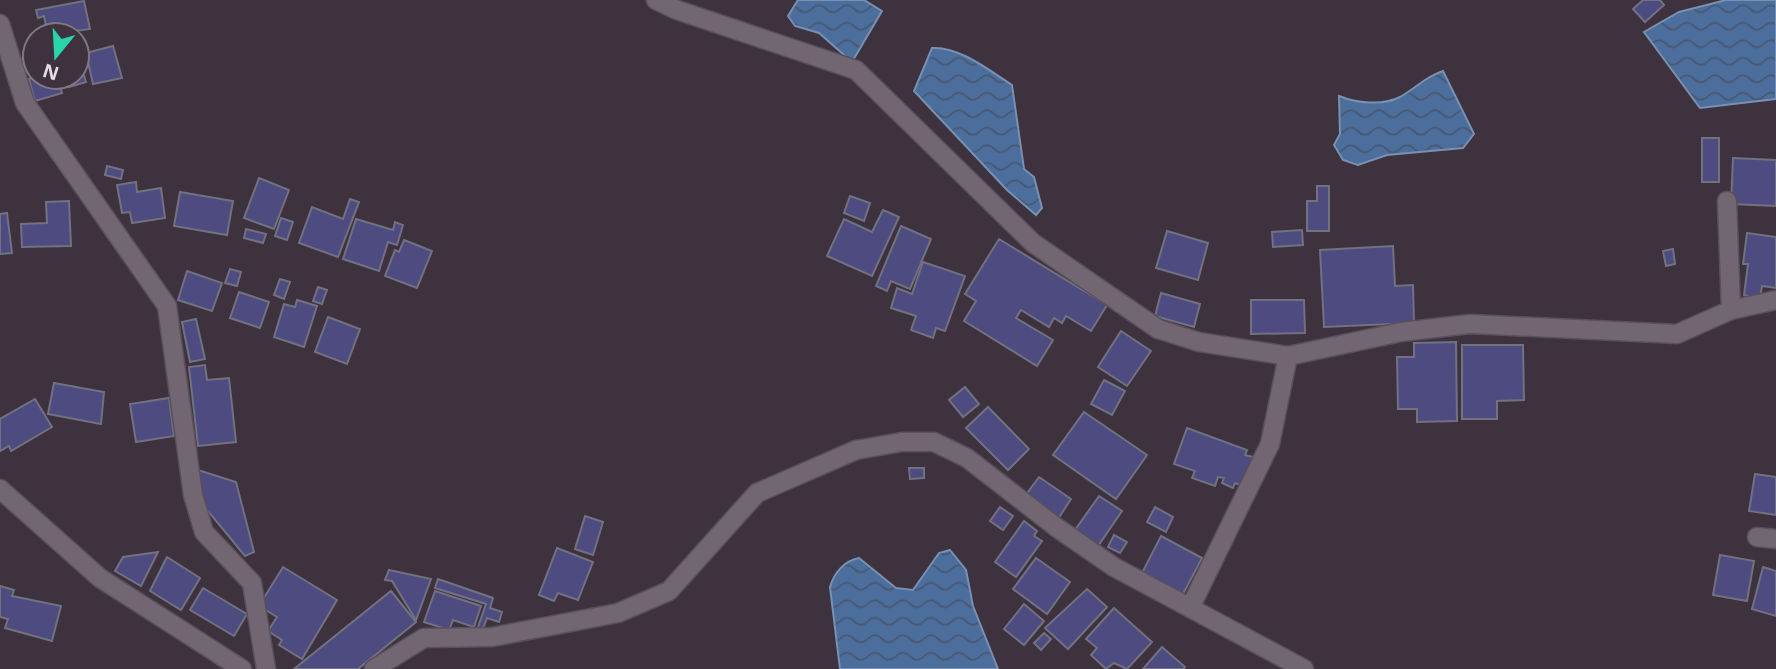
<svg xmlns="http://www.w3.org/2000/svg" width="1776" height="669" font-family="'Open Sans',sans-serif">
  <defs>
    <pattern id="water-waves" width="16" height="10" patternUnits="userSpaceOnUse" patternTransform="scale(1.75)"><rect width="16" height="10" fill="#4b6e9d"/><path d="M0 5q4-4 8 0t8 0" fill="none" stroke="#485871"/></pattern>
  </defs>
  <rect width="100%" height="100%" fill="#3d323d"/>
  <g fill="url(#water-waves)" stroke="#7990b3" stroke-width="2">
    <polygon points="798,0 864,0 882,11 852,62 819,33 795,26 788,16"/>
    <polygon points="1726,0 1776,0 1776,99 1700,108 1644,32 1679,12"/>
    <path d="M 932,48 C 959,46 990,71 1012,85 L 1024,169 L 1034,177 L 1042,208 L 1036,215 L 1007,190 L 914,91 Z"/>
    <path d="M 1443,71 L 1474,134 L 1463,148 L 1387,155 L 1358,165 L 1343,160 L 1334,145 L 1340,134 L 1339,96 C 1356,103 1383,106 1400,97 C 1416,88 1425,77 1443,71 Z"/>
    <path d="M 950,550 L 966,570 L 973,606 L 998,669 L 840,669 L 830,587 C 834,573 844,561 859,558 L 896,588 L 913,590 L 939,553 Z"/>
  </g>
  <g fill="#4d4b7f" stroke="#717181" stroke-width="2">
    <polygon points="1643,0 1660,0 1664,5 1645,22 1633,9"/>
    <polygon points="84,1 90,29 48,35 44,16 38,18 36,10"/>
    <polygon points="113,46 122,78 93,84 86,53"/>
    <polygon points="77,53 86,82 69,87 66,77 77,77"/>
    <polygon points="35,77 58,77 62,93 35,101 29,79"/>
    <rect x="1702" y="138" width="17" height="44"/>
    <polygon points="1733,158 1776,160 1776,206 1731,204"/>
    <polygon points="107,166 123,170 121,179 105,175"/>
    <polygon points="259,178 289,190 274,229 244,218"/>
    <polygon points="136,182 137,192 161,188 165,218 132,223 130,212 122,213 117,185"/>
    <polygon points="1317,186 1329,186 1329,231 1307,231 1307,201 1317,201"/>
    <polygon points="180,192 233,201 227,235 174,226"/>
    <polygon points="850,196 870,203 864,221 844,213"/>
    <polygon points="350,199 359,202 338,257 299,243 312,207 343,219"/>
    <polygon points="69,201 71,246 22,247 21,224 47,223 46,202"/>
    <polygon points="883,210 899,217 872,276 827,256 844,219 872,232"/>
    <polygon points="7,213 12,253 0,254 0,214"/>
    <polygon points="281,218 293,222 287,240 275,236"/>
    <polygon points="356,219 393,230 395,222 403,225 397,245 388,242 379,271 343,259"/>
    <polygon points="901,226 931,239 910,289 891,281 887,291 876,286"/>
    <polygon points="246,229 266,234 263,243 244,238"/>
    <polygon points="1302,230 1303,245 1273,247 1272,232"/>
    <polygon points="1167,231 1208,243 1198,280 1156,268"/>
    <polygon points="1747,233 1776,237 1776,288 1762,286 1760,298 1744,295 1748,264 1743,264"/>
    <polygon points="999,239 1107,305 1091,331 1066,316 1062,323 1054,318 1049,327 1021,310 1016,318 1053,340 1037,366 964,321 976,301 965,294"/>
    <polygon points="404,240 432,251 417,288 385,276 395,250 399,252"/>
    <polygon points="1393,246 1395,286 1413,285 1414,323 1324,327 1320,250"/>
    <polygon points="1673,249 1675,264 1666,266 1663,251"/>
    <polygon points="923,262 965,276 945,331 936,328 933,338 911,330 916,316 891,308 897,288 912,294"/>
    <polygon points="230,269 241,272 237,286 225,283"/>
    <polygon points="187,271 222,283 212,311 178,300"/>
    <polygon points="280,279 290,282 284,299 274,295"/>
    <polygon points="318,287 327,290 322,304 313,301"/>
    <polygon points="239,292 269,302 260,328 230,318"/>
    <polygon points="1161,293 1200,304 1194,327 1155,316"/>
    <polygon points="297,300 317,306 304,347 274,337 284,304 295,307"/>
    <polygon points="1251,300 1304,300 1305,333 1251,334"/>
    <polygon points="328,317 360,329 347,364 315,352"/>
    <polygon points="196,319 205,359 190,362 182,322"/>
    <polygon points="1121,331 1151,351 1127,386 1098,367"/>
    <polygon points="1456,342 1457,421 1417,422 1417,409 1398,409 1397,357 1414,357 1414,343"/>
    <polygon points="1462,345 1523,345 1524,400 1497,401 1497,419 1462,419"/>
    <polygon points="205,365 207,380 229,378 236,442 198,446 189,367"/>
    <polygon points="1104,380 1125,391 1112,415 1091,404"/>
    <polygon points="54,383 104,392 101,424 48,414"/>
    <polygon points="965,387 979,404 963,417 949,400"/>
    <polygon points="169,398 174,436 136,442 130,404"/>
    <polygon points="35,399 52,427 11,451 9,446 0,451 0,419"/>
    <polygon points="988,407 1029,449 1008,470 966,428"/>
    <polygon points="1084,412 1147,455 1116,499 1053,455"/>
    <polygon points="1187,428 1247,450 1245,455 1253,457 1242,486 1235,483 1233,488 1222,483 1224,478 1218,477 1215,486 1192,478 1195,471 1174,464"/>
    <polygon points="909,468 924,468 924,478 910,479"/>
    <polygon points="198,470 236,482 254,552 245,556 203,505"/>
    <polygon points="1755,474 1776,477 1776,515 1749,511"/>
    <polygon points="1039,477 1071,499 1058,519 1025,496"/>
    <polygon points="1099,496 1122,511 1098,546 1075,530"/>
    <polygon points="1000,507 1013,516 1003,530 990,521"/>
    <polygon points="1155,507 1173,517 1166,532 1147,522"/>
    <polygon points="585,516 603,522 593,555 575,549"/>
    <polygon points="1024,521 1037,531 1034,536 1042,541 1016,577 995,562"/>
    <polygon points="1114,535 1127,542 1120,553 1108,547"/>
    <polygon points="1161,536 1202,558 1183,594 1142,573"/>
    <polygon points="557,548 593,562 578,600 558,593 554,601 539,595"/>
    <polygon points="158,552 141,586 115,571 123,557"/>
    <polygon points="1720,555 1754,561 1747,601 1713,595"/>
    <polygon points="167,557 200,578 181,610 150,591"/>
    <polygon points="1036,558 1070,582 1047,614 1013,589"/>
    <polygon points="283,567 337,600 302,659 279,645 282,640 268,631 277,617 259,606"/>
    <polygon points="1763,567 1776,571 1776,616 1752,609"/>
    <polygon points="389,570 431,579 416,620 392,581 385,580"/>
    <polygon points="438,579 493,598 490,608 502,612 499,622 487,618 482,631 477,630 486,604 435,588"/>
    <polygon points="0,586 14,590 12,596 61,606 52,641 5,628 8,619 0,617"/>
    <polygon points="203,588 247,614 234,636 190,610"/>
    <polygon points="1087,589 1107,607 1068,649 1045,628"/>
    <polygon points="391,591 416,622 358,669 294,669"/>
    <polygon points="435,591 481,606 474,627 453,620 449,630 424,622"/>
    <polygon points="1024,604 1044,621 1024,645 1004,629"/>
    <polygon points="1114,608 1152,642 1127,669 1114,663 1106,669 1091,655 1097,648 1086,639"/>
    <polygon points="1044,633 1051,639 1041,650 1034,643"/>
    <polygon points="1162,647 1185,667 1183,669 1143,669"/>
  </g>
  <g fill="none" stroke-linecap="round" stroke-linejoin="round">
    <defs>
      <g id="minor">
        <polyline points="656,0 677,10 856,70 1033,243 1158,329 1199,342 1288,356 1401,332 1470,324 1677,334 1731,310 1776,300"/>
        <polyline points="0,24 25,103 167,306 193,495 204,532 252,583 266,669"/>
        <polyline points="1727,201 1731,310"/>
        <polyline points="0,489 100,578 242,669"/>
        <polyline points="1757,537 1776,539"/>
        <polyline points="1190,608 1270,444 1288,356"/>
        <polyline points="374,669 424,638 492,637 618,613 669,591 757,493 856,450 902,442 934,442 967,458 1056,527 1114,567 1304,669"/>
      </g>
    </defs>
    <use href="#minor" stroke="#59505a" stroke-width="21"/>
    <use href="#minor" stroke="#726672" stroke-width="18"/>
  </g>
  <g transform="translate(56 56) rotate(198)"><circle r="33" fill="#3d323d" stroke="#807780" stroke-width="2"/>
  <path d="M0-5L12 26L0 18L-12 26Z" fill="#2bd5ac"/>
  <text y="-10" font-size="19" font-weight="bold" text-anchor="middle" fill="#e5dee5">N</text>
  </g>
</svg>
